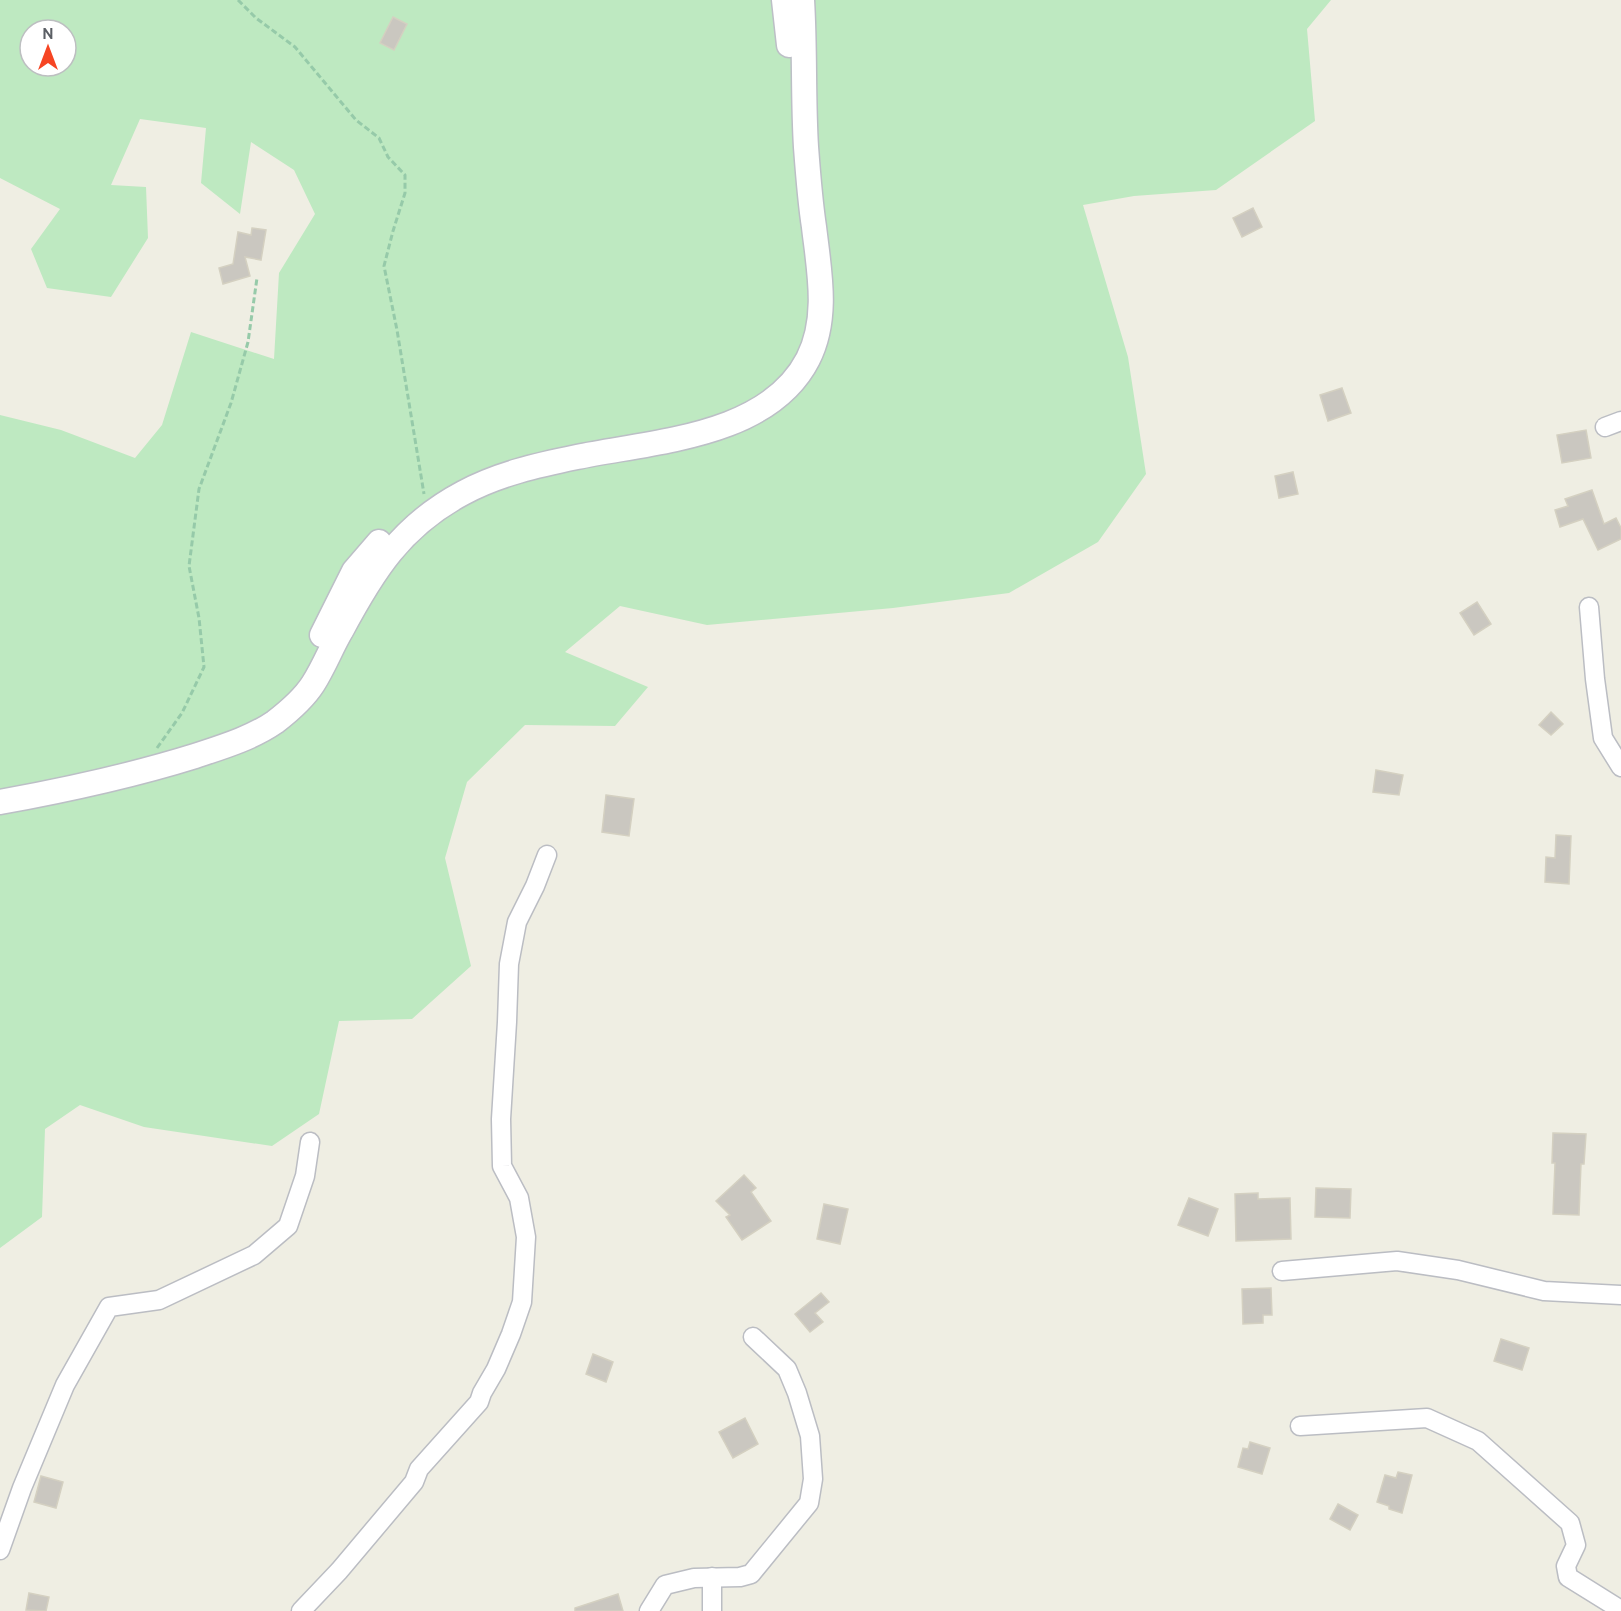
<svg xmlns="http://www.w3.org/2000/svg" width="1621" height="1611" font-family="Cabin,sans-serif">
  <rect width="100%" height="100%" fill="#efeee3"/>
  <path fill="#bee9c1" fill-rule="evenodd" d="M 0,0 L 1331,0 L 1307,29 L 1315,121 L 1216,190 L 1134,196 L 1083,205 L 1128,357 L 1146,474 L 1098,542 L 1009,593 L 893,608 L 707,625 L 620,606 L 565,652 L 648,687 L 615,726 L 525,725 L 467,782 L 445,858 L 471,966 L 412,1019 L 339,1021 L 319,1114 L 272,1146 L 144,1127 L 80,1105 L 45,1129 L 42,1217 L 0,1248 L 0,415 L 61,430 L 135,458 L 162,425 L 191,332 L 274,359 L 279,273 L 315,214 L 294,170 L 251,142 L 240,214 L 201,183 L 206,128 L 140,119 L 111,185 L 146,187 L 148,238 L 111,297 L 47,288 L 31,249 L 60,209 L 0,178 ZM 30,30 L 66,30 L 66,66 L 30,66 Z"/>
  <g fill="#cac7c0" stroke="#d4d0c1" stroke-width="1.5">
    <polygon points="393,17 407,24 394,50 380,43"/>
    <polygon points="1253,208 1262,227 1242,237 1233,218"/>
    <polygon points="252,228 266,230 261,260 245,257 250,276 223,284 219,268 233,264 238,232 251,235"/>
    <polygon points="1342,388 1351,413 1328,421 1320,395"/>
    <polygon points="1586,430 1591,458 1562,463 1557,435"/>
    <polygon points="1293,472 1298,494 1279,498 1275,476"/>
    <polygon points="1592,490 1604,524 1616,518 1621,528 1621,539 1598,550 1583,519 1560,527 1555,510 1568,506 1565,499"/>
    <polygon points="1477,602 1491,624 1474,635 1460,613"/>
    <polygon points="1551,712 1563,724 1551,735 1539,725"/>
    <polygon points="1376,770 1403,775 1399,795 1373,792"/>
    <polygon points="606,795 634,799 629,836 602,832"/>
    <polygon points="1556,835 1571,836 1569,884 1545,882 1546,857 1555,858"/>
    <polygon points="1553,1133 1586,1134 1584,1164 1581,1164 1579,1215 1553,1214 1555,1163 1552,1163"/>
    <polygon points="744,1175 756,1188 751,1192 771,1221 742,1240 726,1217 730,1215 716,1201"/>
    <polygon points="1316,1188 1351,1189 1350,1218 1315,1217"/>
    <polygon points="1258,1193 1258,1199 1290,1198 1291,1239 1236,1241 1235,1194"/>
    <polygon points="1189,1198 1218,1209 1208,1236 1178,1225"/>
    <polygon points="824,1204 848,1209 840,1244 817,1239"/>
    <polygon points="1271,1288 1272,1315 1263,1315 1263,1323 1243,1324 1242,1289"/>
    <polygon points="821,1293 829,1302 815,1313 823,1322 810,1332 795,1314"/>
    <polygon points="1501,1339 1529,1348 1522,1370 1494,1361"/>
    <polygon points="593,1354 613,1362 606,1382 586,1374"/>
    <polygon points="745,1418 758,1444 733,1458 719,1432"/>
    <polygon points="1250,1442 1270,1448 1262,1474 1238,1467 1243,1448 1248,1449"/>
    <polygon points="1398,1472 1412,1475 1402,1513 1389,1509 1389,1506 1377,1502 1385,1475 1396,1478"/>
    <polygon points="41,1476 63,1482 56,1508 34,1502"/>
    <polygon points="1338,1504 1358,1515 1350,1530 1330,1519"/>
    <polygon points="29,1593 49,1597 46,1611 26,1610"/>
    <polygon points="618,1594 623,1611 575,1611 575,1608"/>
  </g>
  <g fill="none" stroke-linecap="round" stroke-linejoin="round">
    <defs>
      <g id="street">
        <polyline points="1605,427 1621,421"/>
        <polyline points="1589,607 1595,679 1603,738 1621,767"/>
        <polyline points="1282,1271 1397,1261 1458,1270 1544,1291 1621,1295"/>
        <polyline points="1300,1426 1427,1418 1478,1441 1570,1523 1576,1545 1566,1566 1568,1577 1621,1610"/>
        <polyline points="0,1550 22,1488 65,1385 109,1307 159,1300 254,1255 288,1226 305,1176 310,1142"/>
        <polyline points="712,1577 712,1611"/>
        <polyline points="301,1611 339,1571 414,1482 419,1469 479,1402 482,1393 496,1369 511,1334 522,1302 526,1237 519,1198 502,1166 501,1119 507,1022 509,964 517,922 535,886 547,855"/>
        <polyline points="649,1611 665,1585 694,1578 740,1577 751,1574 809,1503 813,1479 810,1436 797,1393 787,1369 753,1337"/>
      </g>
      <g id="secondary">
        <polyline points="784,0 789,45"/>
        <polyline points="322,635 354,571 379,542"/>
        <path d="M 0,802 C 66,790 131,776 195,756 C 222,747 252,738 275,722 C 288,712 304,698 313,684 C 324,667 331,648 341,631 C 373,571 401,526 463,493 C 498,474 538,465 577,457 C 654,441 768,437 808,359 C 829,318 819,270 814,227 C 810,201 808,174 806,147 C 803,98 805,49 802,0"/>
      </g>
    </defs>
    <use href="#street" stroke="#bbbdc3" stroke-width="21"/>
    <use href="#secondary" stroke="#bcbfc6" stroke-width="27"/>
    <g stroke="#96caa9" stroke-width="3" stroke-dasharray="6 3" stroke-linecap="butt">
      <polyline points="238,0 256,18 295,47 356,120 379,138 388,157 405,175 405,193 393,231 384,266 397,330 424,494"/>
      <polyline points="157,748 182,713 204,667 199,618 189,566 199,489 231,403 248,342 257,278"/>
    </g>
    <use href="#street" stroke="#fff" stroke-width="18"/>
    <use href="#secondary" stroke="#fff" stroke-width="24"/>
  </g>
  <g transform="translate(48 48)"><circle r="28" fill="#ffffff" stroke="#bdbfc1" stroke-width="1.5"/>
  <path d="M0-4.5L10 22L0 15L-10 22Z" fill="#f64523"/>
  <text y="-9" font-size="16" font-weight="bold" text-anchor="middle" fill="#5b5f65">N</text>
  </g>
</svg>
